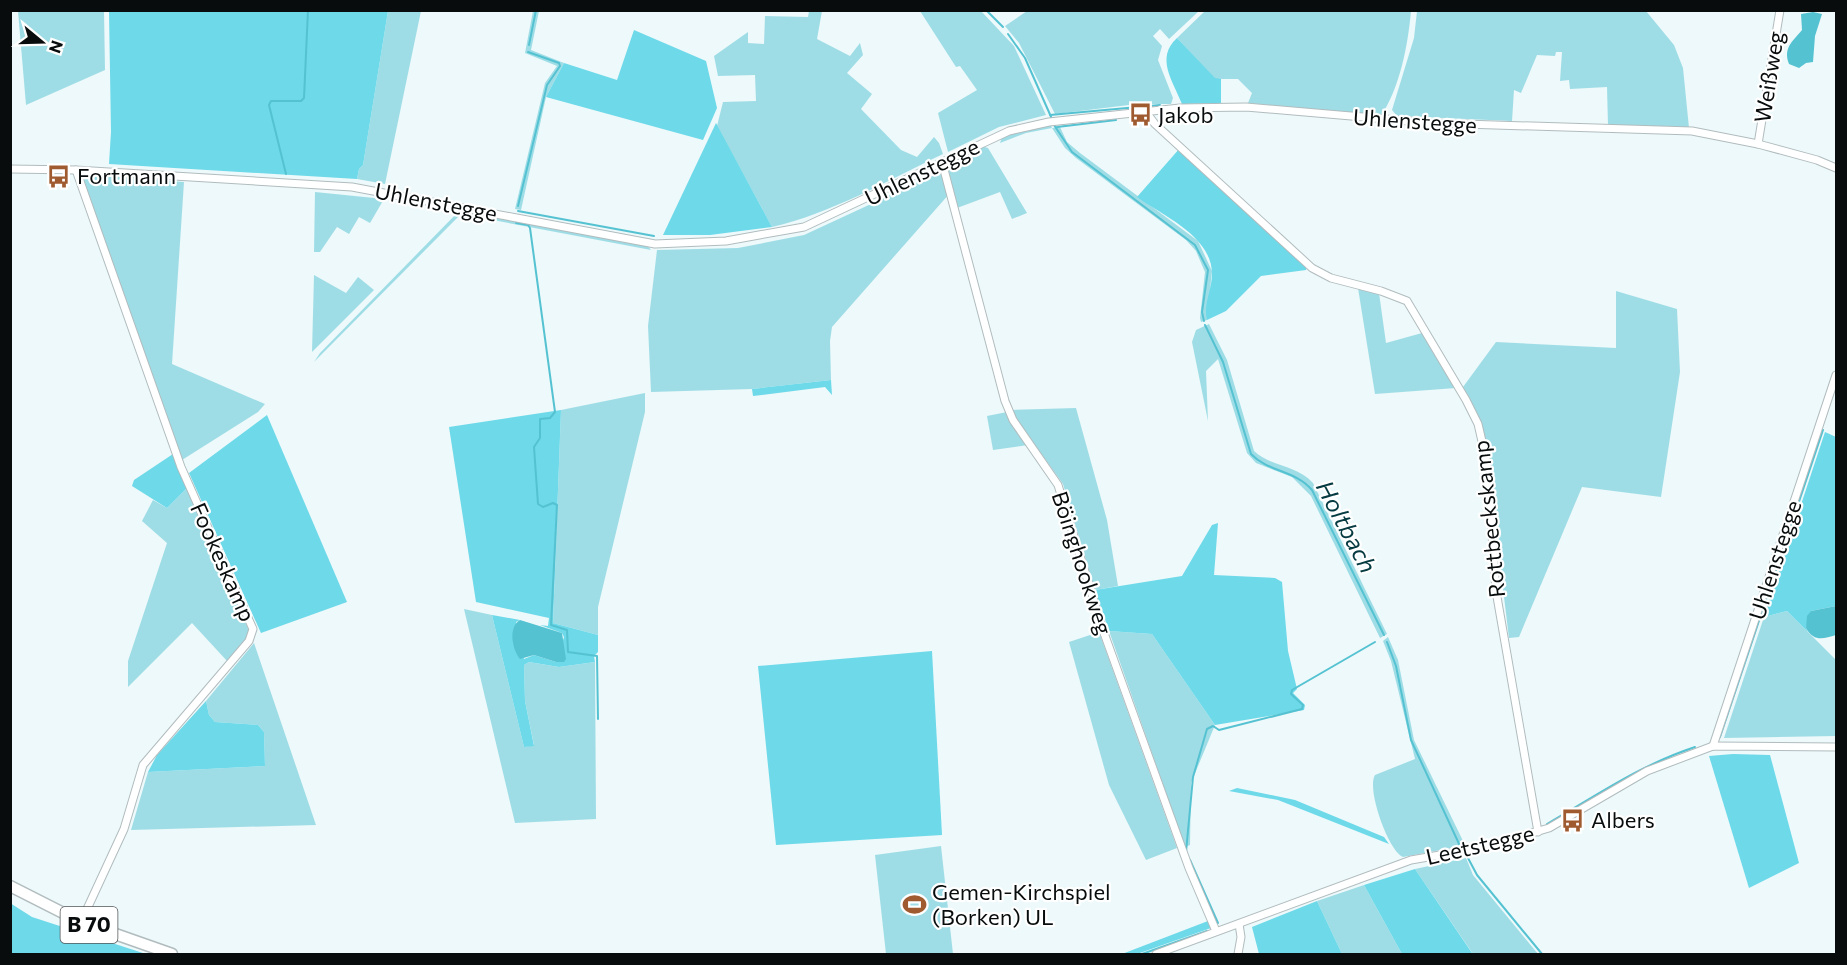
<svg xmlns="http://www.w3.org/2000/svg" width="1847" height="965" font-family="Commissioner,sans-serif">
  <rect width="100%" height="100%" fill="#edf9fa"/>
  <g fill="#9fdde6">
    <polygon points="18,11 104,11 105,70 26,105"/>
    <polygon points="388,11 421,11 385,184 357,179 359,169 363,165"/>
    <polygon points="533,11 539,11 531,50 564,63 546,97 521,210 515,209 545,83 557,66 525,53"/>
    <path d="M 809,11 L 822,11 L 817,39 L 850,56 L 860,43 L 863,55 L 847,73 L 872,94 L 861,109 L 901,150 L 917,157 L 934,137 L 939,143 L 943,154 C 887,181 832,213 772,227 L 717,126 L 723,102 L 756,101 L 755,75 L 718,76 L 714,56 L 748,32 L 748,43 L 764,44 L 765,16 L 808,17 Z"/>
    <polygon points="920,11 981,11 1014,46 1046,115 999,127 948,152 938,113 977,90 960,66 956,67"/>
    <polygon points="1027,11 1199,11 1169,39 1160,29 1153,36 1162,46 1158,60 1173,98 1171,104 1137,104 1055,114 1019,43 1005,26"/>
    <path d="M 1205,11 L 1411,11 C 1408,45 1400,87 1381,116 L 1248,103 L 1252,93 L 1238,79 L 1215,79 L 1177,38 Z"/>
    <polygon points="1417,11 1646,11 1674,45 1683,68 1689,128 1608,125 1607,87 1570,89 1569,80 1560,81 1562,52 1556,52 1555,56 1537,55 1521,93 1514,90 1512,121 1397,116 1392,110 1414,38"/>
    <polygon points="1050,124 1052,128 1060,127 1067,142 1080,153 1198,241 1212,271 1207,320 1201,322 1200,318 1205,272 1196,251 1186,240 1076,158 1065,148 1052,128 1026,133 1000,143 1002,137"/>
    <polygon points="981,146 988,148 1027,213 1012,219 1000,192 957,208 947,166 951,161"/>
    <polygon points="940,172 950,193 832,327 830,341 831,380 752,389 651,392 648,326 657,250 738,248 804,235"/>
    <polygon points="79,174 184,182 172,364 265,404 258,412 182,460"/>
    <polygon points="315,192 384,199 370,223 359,217 349,234 337,227 320,252 314,252"/>
    <polygon points="460,210 646,244 651,250 461,214 314,362 320,353"/>
    <polygon points="314,275 346,293 358,277 374,290 312,352"/>
    <polygon points="1358,288 1379,293 1386,343 1422,333 1456,388 1375,394"/>
    <polygon points="1616,291 1677,309 1680,372 1661,497 1582,487 1519,637 1509,638 1484,432 1463,387 1496,342 1616,348"/>
    <path d="M 1209,324 L 1227,360 L 1254,451 C 1271,467 1297,465 1313,483 L 1387,634 L 1380,638 L 1311,496 L 1292,477 L 1256,463 L 1247,453 L 1218,359 L 1206,371 L 1208,421 L 1192,342 L 1196,330 Z"/>
    <polygon points="645,393 645,412 598,607 598,635 553,623 561,410"/>
    <polygon points="1076,408 1107,520 1118,586 1095,590 1063,484 1010,410"/>
    <polygon points="1007,412 1028,445 993,450 987,416"/>
    <polygon points="187,488 250,633 228,662 192,623 128,687 128,661 167,543 142,521 153,500 167,508"/>
    <polygon points="464,609 492,615 524,747 534,745 525,701 524,665 529,662 559,667 595,662 596,819 515,823"/>
    <polygon points="1787,611 1836,660 1836,736 1724,738 1764,617"/>
    <polygon points="1109,631 1152,634 1215,725 1191,783 1190,845 1185,847"/>
    <polygon points="1099,632 1177,848 1146,860 1109,785 1069,642"/>
    <path d="M 1388,637 L 1398,660 L 1414,740 L 1464,843 L 1462,846 L 1403,857 C 1389,852 1366,789 1375,775 L 1415,759 L 1391,661 L 1383,641 Z"/>
    <polygon points="254,643 316,825 131,830 148,772 265,766 264,732 258,725 215,722 209,715 206,701"/>
    <polygon points="941,846 953,954 886,954 875,855"/>
    <polygon points="1466,858 1473,875 1538,954 1473,954 1415,869"/>
    <polygon points="1364,885 1402,954 1342,954 1317,901"/>
  </g>
  <g fill="#6dd9e9">
    <polygon points="109,11 388,11 363,165 359,169 357,179 109,164 111,132"/>
    <polygon points="634,30 706,61 717,108 703,140 546,97 564,63 617,80"/>
    <path d="M 1177,38 L 1215,78 L 1221,79 L 1221,103 L 1182,104 C 1173,81 1155,58 1177,38 Z"/>
    <polygon points="716,123 772,227 710,235 663,235"/>
    <path d="M 1180,148 L 1307,266 L 1306,270 L 1261,276 L 1226,311 L 1207,320 C 1203,304 1212,290 1212,274 C 1212,236 1163,216 1137,197 Z"/>
    <polygon points="831,380 832,395 825,387 753,396 752,389"/>
    <polygon points="561,410 553,623 598,635 598,652 594,656 595,662 559,667 529,662 524,665 525,701 534,746 524,747 492,615 520,620 516,622 524,659 534,655 556,662 564,637 562,633 540,625 548,626 549,618 476,602 449,427"/>
    <polygon points="267,415 347,602 261,633 189,473"/>
    <polygon points="1825,432 1836,437 1836,606 1811,611 1806,628 1808,632 1787,611 1764,617"/>
    <polygon points="173,454 187,488 167,508 132,486 134,480"/>
    <polygon points="1218,523 1214,575 1275,578 1282,582 1288,651 1297,689 1293,693 1305,705 1304,710 1215,725 1152,634 1109,631 1095,590 1182,576 1212,525"/>
    <polygon points="932,651 942,835 776,845 758,666"/>
    <polygon points="206,701 209,715 215,722 258,725 264,732 265,766 148,772 157,755"/>
    <polygon points="1733,754 1770,755 1799,863 1749,888 1709,756"/>
    <polygon points="1237,788 1295,800 1384,837 1389,844 1278,800 1229,791"/>
    <polygon points="1415,869 1472,953 1473,954 1402,954 1364,885"/>
    <polygon points="1317,901 1342,954 1259,954 1252,927"/>
    <polygon points="10,903 32,917 146,954 11,954"/>
    <polygon points="1208,921 1211,928 1137,954 1122,954"/>
  </g>
  <g fill="#55c2d2">
    <path d="M 1813,12 L 1822,14 L 1815,36 L 1813,62 L 1806,63 L 1799,68 L 1789,64 C 1783,48 1792,42 1802,30 L 1801,14 Z"/>
    <path d="M 1836,606 L 1836,635 C 1823,639 1814,642 1806,628 L 1807,616 L 1811,611 Z"/>
    <path d="M 520,620 L 562,633 L 566,659 L 564,662 L 556,662 L 534,655 L 520,659 C 512,649 508,627 520,620 Z"/>
  </g>
  <g fill="none" stroke-linecap="round" stroke-linejoin="round">
    <g stroke="#55c2d2" stroke-width="2">
      <polyline points="986,10 1003,27"/>
      <polyline points="1008,34 1025,58 1052,119"/>
      <polyline points="529,45 536,10"/>
      <polyline points="1050,115 1160,105"/>
      <polyline points="1054,125 1072,152 1195,245 1208,270 1202,312 1204,321"/>
      <polyline points="1057,127 1116,120"/>
      <polyline points="286,174 269,105 271,101 301,101 304,98 308,10"/>
      <polyline points="518,206 547,85 560,66 559,63 528,52"/>
      <polyline points="518,211 654,236"/>
      <polyline points="516,223 528,225 530,228 555,412 550,418 540,419 540,438 534,447 538,504 543,507 553,503 557,505 551,625 567,630 568,652 597,656 598,719"/>
      <path d="M 1205,325 L 1223,362 L 1251,454 C 1268,472 1295,470 1312,490 L 1384,635"/>
      <polyline points="1387,642 1396,666 1411,740 1460,846"/>
      <polyline points="1720,737 1823,430"/>
      <path d="M 1547,824 C 1598,795 1638,766 1695,747"/>
      <polyline points="1471,846 1488,842"/>
      <polyline points="1186,852 1193,777 1207,729 1213,726 1219,730 1302,709 1303,705 1291,694 1292,690 1375,642"/>
      <polyline points="1468,858 1477,875 1542,954"/>
      <polyline points="1190,860 1218,923"/>
      <polyline points="1142,954 1207,931"/>
    </g>
    <defs>
      <g id="minor">
        <polyline points="1145,111 1155,124 1312,268 1331,278 1381,291 1407,301 1466,400 1478,424 1487,463 1496,591 1538,832"/>
        <polyline points="1758,144 1780,10"/>
        <polyline points="942,162 1005,401 1013,420 1058,485 1104,633 1189,868 1216,931"/>
        <polyline points="10,169 76,170 352,187 655,244 726,241 804,227 1009,131 1049,122 1180,108 1246,107 1432,123 1692,131 1758,144 1817,160 1836,168"/>
        <polyline points="76,170 181,467 253,629 249,641 143,765 124,829 81,922"/>
        <polyline points="1713,746 1836,375"/>
        <polyline points="1156,954 1411,860 1480,848 1549,828 1647,771 1713,746 1836,747"/>
        <polyline points="1238,954 1241,937 1239,924"/>
      </g>
      <polyline id="primary" points="10,886 81,922 172,954"/>
    </defs>
    <use href="#minor" stroke="#b1bcbe" stroke-width="9"/>
    <use href="#primary" stroke="#b1bcbe" stroke-width="13"/>
    <use href="#minor" stroke="#fff" stroke-width="7"/>
    <use href="#primary" stroke="#fff" stroke-width="10"/>
  </g>
  <defs>
    <symbol id="bus-bare" viewBox="-9 -9 18 18"><path d="M-5-6H5V4H4V6H2V4H-2V6H-4V4H-5ZM-3.5-4V0h7V-4ZM-3.5 1.2v1.5H-2V1.2ZM2 1.2v1.5H3.5V1.2Z" fill="#9f5a2f" stroke="#fff" stroke-width="2.5" paint-order="stroke"/></symbol>
    <symbol id="stadium-bare" viewBox="-9 -9 18 18"><path d="M0-5a6.5 5 0 1 0 0 10a6.5 5 0 1 0 0-10ZM-3.5-1.8h7v3.6h-7Z" fill="#9f5a2f" stroke="#fff" stroke-width="2.5" paint-order="stroke"/></symbol>
  </defs>
  <g fill-rule="evenodd">
    <use href="#bus-bare" x="1124" y="98" width="33" height="33"/>
    <use href="#bus-bare" x="42" y="160" width="33" height="33"/>
    <use href="#bus-bare" x="1556" y="804" width="33" height="33"/>
    <use href="#stadium-bare" x="898" y="888" width="33" height="33"/>
  </g>
  <g text-anchor="middle" stroke-width="4.5" stroke-linejoin="round" paint-order="stroke">
    <rect fill="#fff" stroke="#525556" stroke-width="1.5" x="60.5" y="907" width="57" height="36" rx="4.5"/>
    <g font-size="21" font-weight="bold" fill="#080c0d">
      <text x="89" y="932">B 70</text>
    </g>
    <g font-size="22" fill="#080c0d" stroke="#fff">
      <text transform="translate(1769 77) rotate(-81)" y="8">Weißweg</text>
      <text transform="translate(1415 121) rotate(4)" y="8">Uhlenstegge</text>
      <text transform="translate(922 172) rotate(-26)" y="8">Uhlenstegge</text>
      <text transform="translate(436 202) rotate(11)" y="8">Uhlenstegge</text>
      <text transform="translate(1489 519) rotate(-96)" y="8">Rottbeckskamp</text>
      <text transform="translate(1775 560) rotate(-72)" y="8">Uhlenstegge</text>
      <text transform="translate(223 562) rotate(66)" y="8">Fookeskamp</text>
      <text transform="translate(1082 563) rotate(72)" y="8">Böinghookweg</text>
      <text transform="translate(1480 845) rotate(-13)" y="8">Leetstegge</text>
    </g>
    <g font-size="22" fill="#080c0d" stroke="#fff" text-anchor="start">
      <text x="1158" y="123">Jakob</text>
      <text x="77" y="184">Fortmann</text>
      <text x="1591" y="828">Albers</text>
      <text x="932" y="900">Gemen-Kirchspiel<tspan x="932" dy="25">(Borken) UL</tspan></text>
    </g>
    <g font-size="24" font-style="italic" fill="#063b42" stroke="#fff">
      <text transform="translate(1346 527) rotate(62)" y="8">Holtbach</text>
    </g>
  </g>
  <rect width="1847" height="965" fill="none" stroke="#080c0d" stroke-width="24"/>
  <g transform="translate(42 42) rotate(109)" stroke="#ffffff" stroke-width="4.5" paint-order="stroke">
  <path d="M0-4.5L10 22L0 15L-10 22Z" fill="#080c0d"/>
  <text y="-9" font-size="16" font-weight="bold" text-anchor="middle" fill="#080c0d">N</text>
  </g>
</svg>
